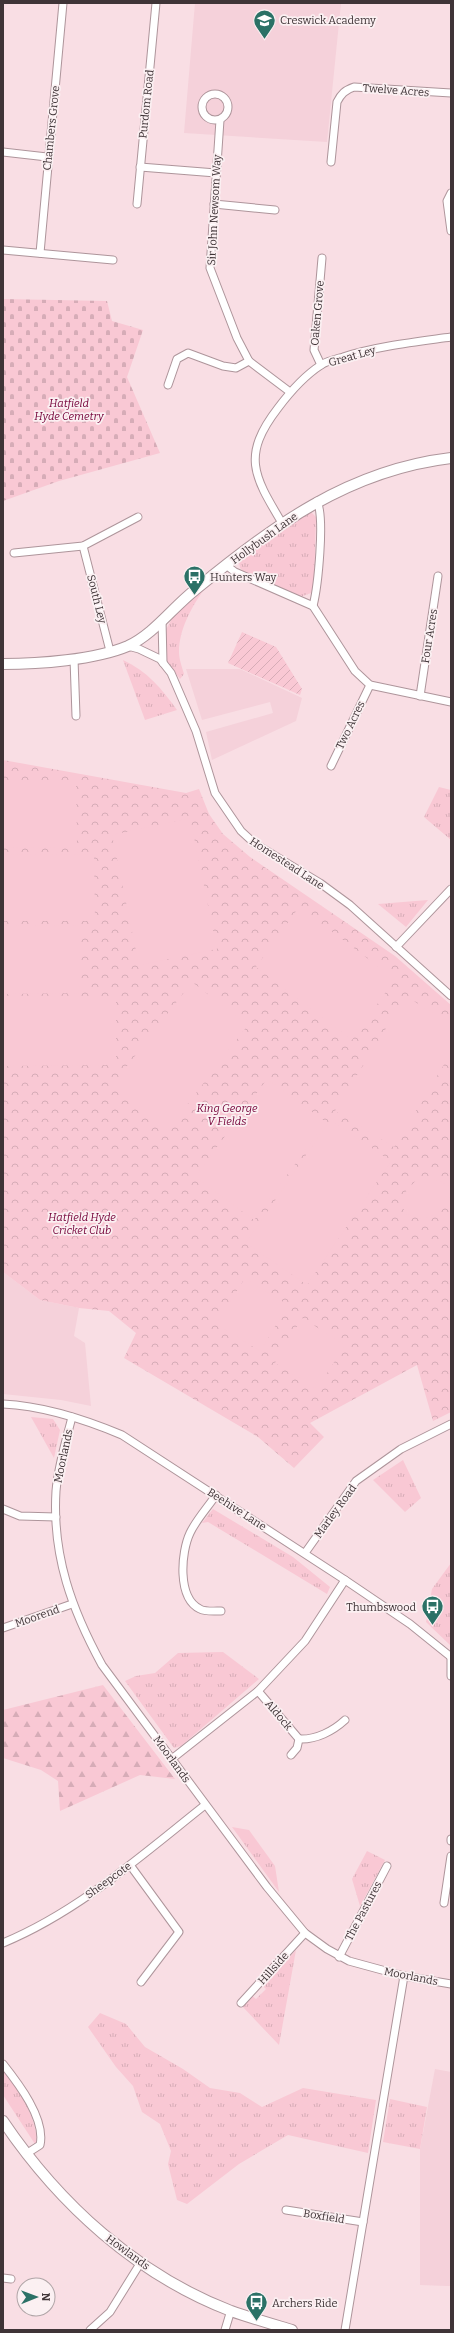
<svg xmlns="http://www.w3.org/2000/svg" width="454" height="2333" font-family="Bitter,serif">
  <defs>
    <pattern id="grass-tufts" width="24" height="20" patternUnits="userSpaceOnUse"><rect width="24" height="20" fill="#f9c8d4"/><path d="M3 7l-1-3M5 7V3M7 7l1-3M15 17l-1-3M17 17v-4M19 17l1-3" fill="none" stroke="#d6acb7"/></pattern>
    <pattern id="forest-firs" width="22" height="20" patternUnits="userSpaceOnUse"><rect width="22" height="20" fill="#f9c8d4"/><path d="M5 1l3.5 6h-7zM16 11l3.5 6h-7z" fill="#d6acb7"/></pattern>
    <pattern id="cemetery-stones" width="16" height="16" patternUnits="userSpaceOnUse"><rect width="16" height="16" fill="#f9c8d4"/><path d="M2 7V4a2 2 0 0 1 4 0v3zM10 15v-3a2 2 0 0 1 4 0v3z" fill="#d6acb7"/></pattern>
    <pattern id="park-crowns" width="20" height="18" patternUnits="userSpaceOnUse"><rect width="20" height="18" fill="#f9c8d4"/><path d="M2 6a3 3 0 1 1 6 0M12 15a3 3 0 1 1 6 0" fill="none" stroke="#d6acb7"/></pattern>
    <pattern id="garden-furrows" width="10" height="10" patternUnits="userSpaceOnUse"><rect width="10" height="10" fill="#f9c8d4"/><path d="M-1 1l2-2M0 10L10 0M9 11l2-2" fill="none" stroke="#d6acb7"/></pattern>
  </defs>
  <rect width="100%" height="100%" fill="#f9dee4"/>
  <g fill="#f5d1da">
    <polygon points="195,3 341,3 327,142 184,133"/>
    <polygon points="186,669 240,669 302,698 296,721 212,760 206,732 273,713 270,702 202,720"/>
    <polygon points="3,1272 40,1300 79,1308 74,1336 85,1343 91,1406 61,1400 3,1394"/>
    <polygon points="435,2069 451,2072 451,2286 446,2286 420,2285 420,2149"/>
  </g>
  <g fill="url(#grass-tufts)">
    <polygon points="307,512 311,512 316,517 314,588 311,593 300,597 244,572 240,568 239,562 243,558"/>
    <path d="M 203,591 C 191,608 179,630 179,652 C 179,659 182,667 184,674 L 180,679 L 164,658 L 163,635 L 174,615 Z"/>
    <path d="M 123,660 C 147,671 162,689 177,710 L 145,720 Z"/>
    <polygon points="439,787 451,790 451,840 424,817"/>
    <polygon points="428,900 406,927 378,904"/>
    <polygon points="31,1417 53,1419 60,1430 54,1458"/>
    <polygon points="403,1460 421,1498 405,1512 373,1480"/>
    <polygon points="213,1509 293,1557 330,1587 327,1594 208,1522 202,1523"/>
    <polygon points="451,1563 451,1646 426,1622 432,1589"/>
    <polygon points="223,1652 259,1679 181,1746 174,1748 125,1681 136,1676 155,1673 178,1653"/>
    <polygon points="232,1827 249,1830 275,1866 279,1892"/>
    <polygon points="367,1851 385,1860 360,1906 352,1879"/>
    <polygon points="296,1950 279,2045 241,2005 251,1995 256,1999 266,1989 263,1986"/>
    <polygon points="100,2013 126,2024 145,2047 183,2069 210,2088 240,2093 262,2107 303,2088 376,2100 368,2153 288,2135 239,2164 187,2204 177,2200 168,2164 171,2151 160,2124 142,2112 133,2086 116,2067 88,2027"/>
    <path d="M 3,2069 C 20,2091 34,2113 37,2141 L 35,2144 L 3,2095 Z"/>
    <polygon points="390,2099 427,2107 420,2149 383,2142"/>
  </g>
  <polygon fill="url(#forest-firs)" points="103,1685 175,1779 140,1775 60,1811 58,1781 41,1770 3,1758 3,1710"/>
  <polygon fill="url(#cemetery-stones)" points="3,299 107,301 112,321 143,330 127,377 160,453 59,481 3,501"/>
  <polygon fill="url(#park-crowns)" points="3,760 186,793 199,789 209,814 223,834 250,857 395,956 451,1005 451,1412 433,1421 417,1365 310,1423 324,1437 294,1468 258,1437 124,1358 136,1333 109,1311 79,1308 40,1300 3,1272"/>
  <polygon fill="url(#garden-furrows)" points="242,632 276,647 302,689 300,695 228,663"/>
  <g fill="#f9c8d4">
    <polygon points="3,782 76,782 77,847 3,848"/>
    <polygon points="190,818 217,949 139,965 112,835"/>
    <polygon points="94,854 95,921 3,921 3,855"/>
    <polygon points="299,907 395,979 352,1040 256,967"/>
    <polygon points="79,925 80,993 3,994 3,926"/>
    <polygon points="192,982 248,1025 167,1131 111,1087"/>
    <polygon points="406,996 451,1025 451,1053 394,1147 335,1111"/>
    <polygon points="3,1001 116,1001 116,1065 3,1066"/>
    <polygon points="267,1079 326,1122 254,1220 195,1177"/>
    <polygon points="330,1120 391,1161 307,1285 246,1243"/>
    <path d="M 417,1179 L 434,1179 L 451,1186 C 451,1208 443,1211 423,1219 L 406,1214 L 402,1206 L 402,1196 Z"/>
    <polygon points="245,1278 288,1305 260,1351 216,1324"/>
    <polygon points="302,1318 345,1345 317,1389 275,1363"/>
  </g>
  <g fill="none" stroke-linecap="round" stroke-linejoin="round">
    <defs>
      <g id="street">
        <circle cx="215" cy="107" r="13"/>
        <polyline points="220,120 210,268 237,338 249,361 290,392"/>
        <polyline points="3,152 47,157"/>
        <path d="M 331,162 L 337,102 C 341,94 345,90 354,87 L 451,93"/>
        <polyline points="140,167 216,173"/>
        <polyline points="451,193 447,201 451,231"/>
        <polyline points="137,204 156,3"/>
        <polyline points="214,204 275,210"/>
        <polyline points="3,250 113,260"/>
        <polyline points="40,253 63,3"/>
        <polyline points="321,365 314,350 322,258"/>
        <polyline points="168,385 177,359 188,353 223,366 236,368 249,361"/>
        <path d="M 282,523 C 254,476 241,456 278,408 C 290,392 304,376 321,365 C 327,361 336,359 343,357 C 378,346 415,342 451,337"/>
        <polyline points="83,546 110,651"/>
        <polyline points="14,553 83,546 138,517"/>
        <polyline points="226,565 235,572 313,606 355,671 370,685 451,702"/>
        <path d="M 313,606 C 318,586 325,518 317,501"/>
        <polyline points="162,620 163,663"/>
        <polyline points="128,646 139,649 160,659 171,673 196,731 215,793 241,831 254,843 320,883 350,905 451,996"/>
        <polyline points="74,659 76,716"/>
        <polyline points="420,696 438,576"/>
        <polyline points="331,766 370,685"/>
        <polyline points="396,947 451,889"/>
        <path d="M 3,1404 C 44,1406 84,1419 122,1435 L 345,1580 L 410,1624 L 451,1657"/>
        <path d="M 72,1417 C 66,1441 58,1466 56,1491 C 52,1556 72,1610 102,1665 L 267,1887 L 305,1933 L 327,1949 L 349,1961 L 404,1976 L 451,1984"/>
        <path d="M 216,1495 C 208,1507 196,1520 190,1533 C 181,1552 177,1598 200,1609 C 205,1612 215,1611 221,1611"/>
        <polyline points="3,1509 20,1516 56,1517"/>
        <polyline points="305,1553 356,1481 401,1449 451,1424"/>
        <polyline points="3,1628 72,1604"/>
        <polyline points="451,1657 451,1676"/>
        <polyline points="258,1691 299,1739"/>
        <path d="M 291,1755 L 297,1748 L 299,1739 C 316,1740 333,1731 345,1720"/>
        <polyline points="173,1758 258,1691 305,1641 345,1580"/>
        <polyline points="451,1839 451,1841"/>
        <polyline points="130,1865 179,1932 141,1982"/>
        <polyline points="444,1903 451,1856"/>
        <path d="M 3,1943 C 78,1912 142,1855 205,1805"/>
        <polyline points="339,1957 387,1866"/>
        <polyline points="241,2003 305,1933"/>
        <path d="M 3,2064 C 18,2083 46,2119 40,2145 L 26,2154"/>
        <polyline points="286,2210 363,2222"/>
        <polyline points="3,2278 11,2279"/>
        <polyline points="90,2330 110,2312 141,2262"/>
        <polyline points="225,2330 231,2310"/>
        <polyline points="345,2330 404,1976"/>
      </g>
      <g id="secondary">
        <path d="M 3,664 C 38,664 95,660 128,646 C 154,634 173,607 195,590 C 272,526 349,470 451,458"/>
        <path d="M 3,2121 C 59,2204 137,2275 231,2311 C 251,2318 272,2324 292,2330"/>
      </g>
    </defs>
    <use href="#street" stroke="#ae959b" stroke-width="9"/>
    <use href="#secondary" stroke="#ae959b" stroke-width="12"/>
    <use href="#street" stroke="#fff" stroke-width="7"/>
    <use href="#secondary" stroke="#fff" stroke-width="10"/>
  </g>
  <defs>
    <symbol id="school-pin" viewBox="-11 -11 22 30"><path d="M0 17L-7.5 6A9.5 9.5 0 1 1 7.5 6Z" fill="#2b7166" stroke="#fbf0f2"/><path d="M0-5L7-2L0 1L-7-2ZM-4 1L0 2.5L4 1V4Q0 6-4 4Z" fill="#fff"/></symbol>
    <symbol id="bus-pin" viewBox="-11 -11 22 30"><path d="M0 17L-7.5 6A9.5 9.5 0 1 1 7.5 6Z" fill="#2b7166" stroke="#fbf0f2"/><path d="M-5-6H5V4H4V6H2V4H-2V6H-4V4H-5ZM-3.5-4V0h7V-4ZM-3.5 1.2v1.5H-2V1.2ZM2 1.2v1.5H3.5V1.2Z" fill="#fff"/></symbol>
  </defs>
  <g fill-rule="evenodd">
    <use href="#school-pin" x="252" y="8" width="25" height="34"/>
    <use href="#bus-pin" x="182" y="564" width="25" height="34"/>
    <use href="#bus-pin" x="420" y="1594" width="25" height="34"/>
    <use href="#bus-pin" x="244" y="2290" width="25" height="34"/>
  </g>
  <g text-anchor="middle" stroke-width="3.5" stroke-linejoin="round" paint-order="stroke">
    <g font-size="11" fill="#3f3437" stroke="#fbf0f2" text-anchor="start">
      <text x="280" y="24">Creswick Academy</text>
      <text x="210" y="581">Hunters Way</text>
      <text x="416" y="1611" text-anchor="end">Thumbswood</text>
      <text x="272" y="2307">Archers Ride</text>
    </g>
    <g font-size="11" fill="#3f3437" stroke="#fbf0f2">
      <text transform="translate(396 90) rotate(4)" y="4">Twelve Acres</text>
      <text transform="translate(146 104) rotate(-84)" y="4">Purdom Road</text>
      <text transform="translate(51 128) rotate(-84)" y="4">Chambers Grove</text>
      <text transform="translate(214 210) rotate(-87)" y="4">Sir John Newsom Way</text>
      <text transform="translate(317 313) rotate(-85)" y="4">Oaken Grove</text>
      <text transform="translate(352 356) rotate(-16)" y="4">Great Ley</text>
      <text transform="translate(264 538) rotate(-36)" y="4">Hollybush Lane</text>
      <text transform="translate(97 599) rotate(76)" y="4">South Ley</text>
      <text transform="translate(429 636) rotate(-81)" y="4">Four Acres</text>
      <text transform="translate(350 725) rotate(-64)" y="4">Two Acres</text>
      <text transform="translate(287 863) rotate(33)" y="4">Homestead Lane</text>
      <text transform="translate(63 1456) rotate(-78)" y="4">Moorlands</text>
      <text transform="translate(237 1509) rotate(33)" y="4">Beehive Lane</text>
      <text transform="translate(335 1511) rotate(-54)" y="4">Marley Road</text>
      <text transform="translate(37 1616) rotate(-19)" y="4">Moorend</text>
      <text transform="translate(279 1715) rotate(50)" y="4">Aldock</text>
      <text transform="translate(172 1759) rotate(54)" y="4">Moorlands</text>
      <text transform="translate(108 1880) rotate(-36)" y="4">Sheepcote</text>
      <text transform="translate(363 1911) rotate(-62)" y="4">The Pastures</text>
      <text transform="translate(273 1968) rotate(-48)" y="4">Hillside</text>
      <text transform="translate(411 1976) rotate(11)" y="4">Moorlands</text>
      <text transform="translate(324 2216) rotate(9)" y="4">Boxfield</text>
      <text transform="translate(128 2252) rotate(36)" y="4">Howlands</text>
    </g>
    <g font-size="11" font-style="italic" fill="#740138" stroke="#fbf0f2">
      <text x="69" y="407">Hatfield<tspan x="69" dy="13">Hyde Cemetry</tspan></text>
      <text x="227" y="1112">King George<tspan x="227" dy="13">V Fields</tspan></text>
      <text x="82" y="1221">Hatfield Hyde<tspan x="82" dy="13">Cricket Club</tspan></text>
    </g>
  </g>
  <rect width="454" height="2333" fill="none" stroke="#3f3437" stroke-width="8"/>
  <g transform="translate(36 2297) rotate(89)"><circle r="19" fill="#fbf0f2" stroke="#b0a5a7"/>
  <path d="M0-3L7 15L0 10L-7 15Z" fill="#2b7166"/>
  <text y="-6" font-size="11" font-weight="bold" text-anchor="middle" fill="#3f3437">N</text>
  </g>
</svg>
